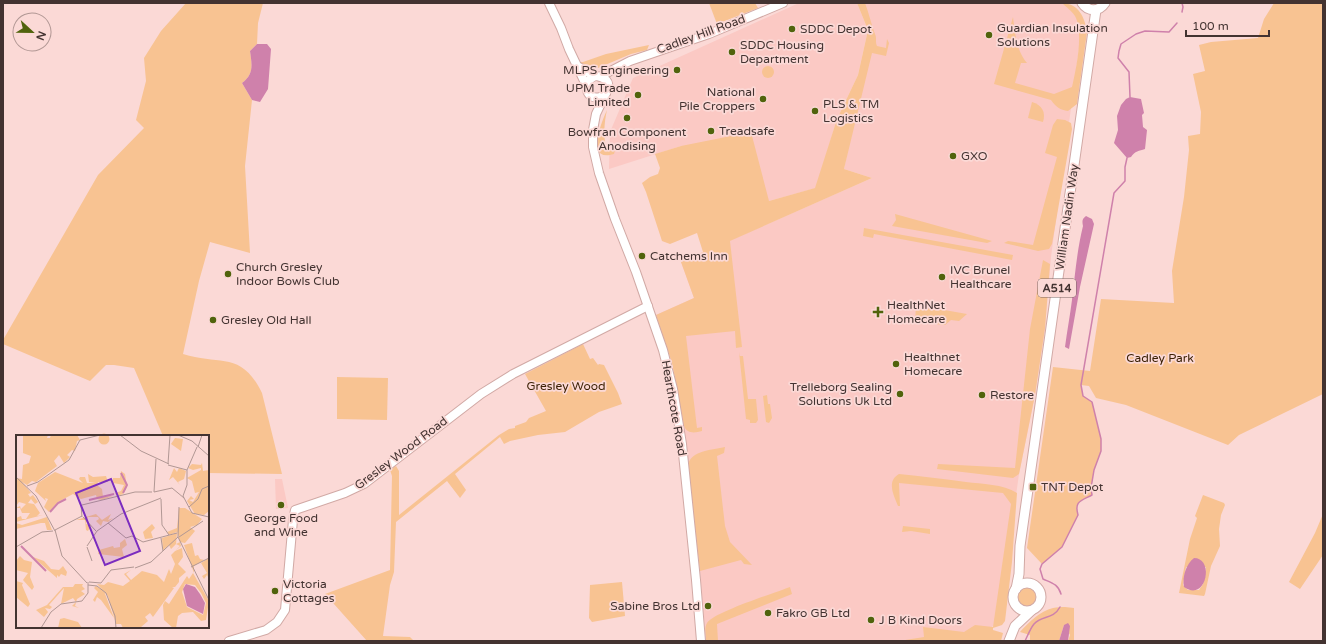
<svg xmlns="http://www.w3.org/2000/svg" width="1326" height="644" font-family="'Varela Round',sans-serif">
  <rect width="100%" height="100%" fill="#fbd9d6"/>
  <g fill="#fbc9c4">
    <polygon points="799,3 857,3 868,30 858,75 837,119 816,188 769,201 681,146 609,169 610,132 633,78"/>
    <polygon points="863,3 1062,3 1076,13 1082,26 1051,257 1045,328 1035,395 1019,474 998,623 969,641 706,641 700,571 686,445 677,375 656,315 694,298 681,262 872,178 844,169 873,33"/>
    <polygon points="275,479 282,479 288,508 276,509"/>
  </g>
  <g fill="#f8c392" fill-rule="evenodd">
    <path d="M 186,3 L 263,3 L 258,23 L 257,44 L 250,51 C 252,65 254,74 242,83 L 252,100 L 245,166 L 250,253 L 210,242 L 199,281 L 183,354 C 220,366 241,350 262,393 L 282,474 L 208,473 L 208,436 L 163,436 L 134,368 L 114,365 L 106,365 L 90,381 L 3,344 L 3,340 L 98,175 L 144,128 L 136,120 L 146,81 L 144,58 L 161,31 Z"/>
    <polygon points="709,3 755,3 758,8 717,24"/>
    <path d="M 857,3 L 865,3 C 869,13 871,24 875,34 C 877,38 875,42 877,46 L 886,48 L 887,39 L 889,43 L 886,56 L 872,53 L 844,169 L 872,178 L 730,241 L 742,347 L 736,348 L 735,331 L 686,336 L 697,428 L 702,427 L 702,431 C 695,433 687,434 684,426 L 672,363 L 656,315 L 694,298 L 681,262 L 703,252 L 697,233 L 670,244 L 662,241 L 646,192 L 642,183 L 650,177 L 658,174 L 660,168 L 655,154 L 681,146 L 751,132 L 769,201 L 815,188 L 837,119 L 858,75 L 868,30 Z"/>
    <path d="M 1062,3 C 1078,3 1085,17 1087,32 L 1077,104 L 1068,111 C 1060,110 1056,107 1051,100 L 994,84 L 1013,17 C 1015,33 1016,50 1027,63 L 1021,63 L 1015,83 L 1054,94 L 1072,87 C 1076,69 1084,33 1075,16 C 1072,11 1066,7 1062,3 Z"/>
    <path d="M 1274,3 L 1323,3 L 1323,394 L 1239,435 L 1228,445 L 1126,405 L 1096,398 L 1089,386 L 1081,385 L 1083,396 L 1092,402 L 1101,439 L 1101,451 L 1094,470 L 1091,488 L 1092,495 C 1081,501 1074,501 1078,515 L 1062,547 L 1042,564 L 1027,548 L 1053,367 L 1090,371 L 1101,299 L 1174,303 L 1172,271 L 1184,197 L 1189,150 L 1188,136 L 1200,134 L 1201,112 L 1193,74 L 1205,71 L 1199,45 L 1211,42 L 1258,38 L 1264,19 Z"/>
    <path d="M 649,45 L 647,50 L 631,54 L 598,68 C 593,68 592,66 588,65 C 581,63 580,64 576,58 L 580,62 L 583,62 L 606,54 Z"/>
    <circle cx="768" cy="72" r="6"/>
    <path d="M 1032,102 C 1042,105 1046,112 1043,122 L 1028,118 Z"/>
    <path d="M 607,110 C 604,123 603,138 607,150 L 612,148 L 615,150 L 614,154 C 585,163 601,123 607,110 Z"/>
    <polygon points="1057,119 1065,120 1071,123 1072,129 1052,244 1049,249 1038,251 1004,243 1008,241 1033,245 1057,157 1045,153 1053,125"/>
    <polygon points="895,214 992,241 987,243 892,226 896,220"/>
    <polygon points="864,228 1013,255 1012,260 874,234 873,238 863,236"/>
    <polygon points="1043,260 1050,264 1045,328 1035,395 1019,474 1013,478 937,469 938,464 1015,468 1030,329"/>
    <polygon points="916,305 967,314 959,321 951,320 945,325 915,322"/>
    <polygon points="583,344 590,359 593,358 598,365 599,364 604,365 618,393 622,404 599,412 565,432 538,435 510,441 504,444 500,437 455,474 466,490 460,498 447,481 396,522 394,572 390,585 383,636 410,637 414,641 367,641 325,594 390,570 392,476 390,470 396,466 399,471 399,515 499,435 509,429 515,428 515,426 526,422 529,418 546,411 525,374"/>
    <polygon points="739,352 739,356 743,356 748,399 756,399 758,420 756,423 750,423 750,420 746,419"/>
    <polygon points="337,377 388,378 387,420 337,419"/>
    <polygon points="767,395 768,404 770,404 772,418 769,423 766,422 763,396"/>
    <path d="M 725,447 L 724,453 L 717,456 L 725,526 L 730,542 L 752,565 L 744,564 L 741,560 L 700,571 L 688,465 C 691,450 713,450 725,447 Z"/>
    <path d="M 899,474 C 921,476 944,479 966,482 C 982,484 1003,484 1017,493 L 1012,562 L 1005,621 L 1002,625 L 993,628 L 993,630 L 1003,633 L 1001,641 L 899,641 L 924,637 L 923,627 L 964,632 L 975,625 L 993,627 L 1011,504 L 1003,493 L 899,483 L 900,506 L 898,506 C 894,496 886,481 899,474 Z"/>
    <path d="M 1203,495 L 1224,503 L 1225,505 L 1221,515 L 1219,529 L 1220,546 L 1211,566 L 1205,594 L 1204,596 L 1179,593 L 1190,539 L 1197,518 L 1195,516 ZM 1186,567 L 1206,567 L 1203,584 L 1199,590 L 1188,590 L 1183,585 Z"/>
    <polygon points="1323,514 1323,555 1300,589 1289,582 1315,533"/>
    <polygon points="903,526 930,529 930,534 911,531 902,532"/>
    <polygon points="622,582 625,616 592,622 589,618 590,585"/>
    <path d="M 790,587 L 792,594 L 717,624 L 718,641 L 706,641 C 706,635 704,628 707,623 C 714,612 775,593 790,587 Z"/>
    <circle cx="1028" cy="598" r="11"/>
    <path d="M 1065,607 L 1074,608 L 1074,641 L 1068,641 L 1070,635 L 1064,625 L 1059,641 L 1030,641 L 1030,635 L 1020,632 C 1028,623 1040,611 1053,608 C 1057,607 1061,607 1065,607 Z"/>
  </g>
  <g fill="#cf81ab">
    <path d="M 257,44 L 267,44 L 271,49 L 268,89 L 260,102 L 252,100 L 242,83 C 254,74 252,65 250,51 Z"/>
    <path d="M 1130,97 L 1141,99 L 1144,113 L 1142,115 L 1143,127 L 1147,130 L 1145,149 C 1139,151 1135,151 1131,157 L 1127,158 L 1114,143 L 1118,130 L 1117,116 L 1121,105 L 1126,99 Z"/>
    <path d="M 1086,216 L 1092,219 L 1094,224 L 1080,287 L 1069,349 L 1065,347 C 1067,331 1070,316 1072,300 C 1075,275 1077,250 1083,226 C 1082,221 1082,219 1086,216 Z"/>
    <path d="M 1194,558 C 1215,558 1206,603 1184,587 C 1182,577 1186,564 1194,558 Z"/>
    <polygon points="1068,623 1070,626 1068,641 1059,641 1064,625"/>
  </g>
  <g fill="none" stroke-linecap="round" stroke-linejoin="round">
    <g stroke="#cf81ab" stroke-width="1.5">
      <polyline points="1182,3 1183,7 1182,12"/>
      <polyline points="1130,97 1129,72 1118,58 1119,51 1121,44 1136,34 1145,31 1169,32 1177,23"/>
      <path d="M 1061,594 C 1058,584 1052,583 1043,579 L 1040,569 L 1042,564 L 1062,547 L 1078,515 C 1074,501 1081,501 1092,495 L 1091,488 L 1094,470 L 1101,451 L 1101,439 L 1092,402 L 1083,396 L 1081,385 L 1114,193 L 1125,181 L 1125,167 L 1127,158"/>
      <path d="M 1025,641 C 1028,635 1030,629 1034,624 C 1042,615 1053,620 1060,607"/>
    </g>
    <defs>
      <g id="secondary">
        <polyline points="549,3 561,28 569,49 587,87"/>
        <path d="M 577,66 C 583,69 588,73 594,75 C 601,78 612,78 607,91 C 606,94 604,96 600,97 C 586,101 581,82 595,76"/>
        <polyline points="601,76 630,61 709,34 783,3"/>
        <polyline points="606,93 596,114 593,130 593,147 599,173 615,219 636,272 663,350 673,389 682,444 696,580 701,641"/>
        <polyline points="229,641 266,630 277,622 285,610 293,520 295,510 345,493 364,484 481,394 513,374 648,306"/>
      </g>
      <g id="primary">
        <path d="M 1082,3 C 1088,12 1099,12 1105,3"/>
        <circle cx="1027" cy="597" r="14"/>
        <polyline points="1016,589 1019,574 1020,546 1096,10"/>
        <polyline points="1009,641 1015,626 1031,611"/>
      </g>
    </defs>
    <use href="#secondary" stroke="#d1a9a5" stroke-width="10"/>
    <use href="#primary" stroke="#d1a9a5" stroke-width="11"/>
    <use href="#secondary" stroke="#fff" stroke-width="8"/>
    <use href="#primary" stroke="#fff" stroke-width="9"/>
  </g>
  <g fill="#50630c" stroke="#fbd9d6" stroke-width="1.5">
    <circle cx="792" cy="29" r="4"/>
    <circle cx="989" cy="35" r="4"/>
    <circle cx="732" cy="52" r="4"/>
    <circle cx="677" cy="70" r="4"/>
    <circle cx="638" cy="95" r="4"/>
    <circle cx="763" cy="99" r="4"/>
    <circle cx="815" cy="111" r="4"/>
    <circle cx="627" cy="118" r="4"/>
    <circle cx="711" cy="131" r="4"/>
    <circle cx="953" cy="156" r="4"/>
    <circle cx="642" cy="256" r="4"/>
    <circle cx="228" cy="274" r="4"/>
    <circle cx="942" cy="277" r="4"/>
    <path d="M876 306h4v4h4v4h-4v4h-4v-4h-4v-4h4z"/>
    <circle cx="213" cy="320" r="4"/>
    <circle cx="896" cy="364" r="4"/>
    <circle cx="900" cy="394" r="4"/>
    <circle cx="982" cy="395" r="4"/>
    <rect x="1029" y="483" width="8" height="8" rx="2"/>
    <circle cx="281" cy="505" r="4"/>
    <circle cx="275" cy="591" r="4"/>
    <circle cx="708" cy="606" r="4"/>
    <circle cx="768" cy="613" r="4"/>
    <circle cx="871" cy="620" r="4"/>
  </g>
  <g text-anchor="middle" stroke-width="3.5" stroke-linejoin="round" paint-order="stroke">
    <rect fill="#fbd9d6" stroke="#7a6562" stroke-width="1" x="1038" y="279" width="38" height="18" rx="3"/>
    <g font-size="11" font-weight="bold" fill="#433331">
      <text x="1057" y="292">A514</text>
    </g>
    <g font-size="12" fill="#433331" stroke="#fbd9d6" text-anchor="start">
      <text x="997" y="32">Guardian Insulation<tspan x="997" dy="14">Solutions</tspan></text>
      <text x="800" y="33">SDDC Depot</text>
      <text x="740" y="49">SDDC Housing<tspan x="740" dy="14">Department</tspan></text>
      <text x="669" y="74" text-anchor="end">MLPS Engineering</text>
      <text x="630" y="92" text-anchor="end">UPM Trade<tspan x="630" dy="14">Limited</tspan></text>
      <text x="755" y="96" text-anchor="end">National<tspan x="755" dy="14">Pile Croppers</tspan></text>
      <text x="823" y="108">PLS &amp; TM<tspan x="823" dy="14">Logistics</tspan></text>
      <text x="719" y="135">Treadsafe</text>
      <text x="627" y="136" text-anchor="middle">Bowfran Component<tspan x="627" dy="14">Anodising</tspan></text>
      <text x="961" y="160">GXO</text>
      <text x="650" y="260">Catchems Inn</text>
      <text x="236" y="271">Church Gresley<tspan x="236" dy="14">Indoor Bowls Club</tspan></text>
      <text x="950" y="274">IVC Brunel<tspan x="950" dy="14">Healthcare</tspan></text>
      <text x="887" y="309">HealthNet<tspan x="887" dy="14">Homecare</tspan></text>
      <text x="221" y="324">Gresley Old Hall</text>
      <text x="904" y="361">Healthnet<tspan x="904" dy="14">Homecare</tspan></text>
      <text x="892" y="391" text-anchor="end">Trelleborg Sealing<tspan x="892" dy="14">Solutions Uk Ltd</tspan></text>
      <text x="990" y="399">Restore</text>
      <text x="1041" y="491">TNT Depot</text>
      <text x="281" y="522" text-anchor="middle">George Food<tspan x="281" dy="14">and Wine</tspan></text>
      <text x="283" y="588">Victoria<tspan x="283" dy="14">Cottages</tspan></text>
      <text x="700" y="610" text-anchor="end">Sabine Bros Ltd</text>
      <text x="776" y="617">Fakro GB Ltd</text>
      <text x="879" y="624">J B Kind Doors</text>
    </g>
    <g font-size="12" fill="#433331" stroke="#fbd9d6">
      <text transform="translate(701 34) rotate(-20)" y="4">Cadley Hill Road</text>
      <text transform="translate(1067 217) rotate(-82)" y="4">William Nadin Way</text>
      <text transform="translate(674 408) rotate(80)" y="4">Hearthcote Road</text>
      <text transform="translate(401 453) rotate(-37)" y="4">Gresley Wood Road</text>
    </g>
    <g font-size="12" fill="#3c2206" stroke="#fbd9d6">
      <text x="1160" y="362">Cadley Park</text>
      <text x="566" y="390">Gresley Wood</text>
    </g>
  </g>
  <g transform="translate(16 435)">
    <rect width="193" height="193" fill="#fbd9d6"/>
    <path d="M82.5 4a5.5 5.5 0 1 1 11 0a5.5 5.5 0 1 1-11 0ZM 7,0 L 32,0 L 31,3 L 34,3 L 35,0 L 61,0 L 64,5 L 61,6 L 59,16 L 56,15 L 51,20 L 54,22 L 48,28 L 43,20 L 38,26 L 41,31 L 20,47 L 16,46 L 11,50 L 6,47 L 15,58 L 12,59 L 14,62 L 17,60 L 22,67 L 19,69 L 15,64 L 12,68 L 18,69 L 24,78 L 21,81 L 27,80 L 0,87 L 0,83 L 5,81 L 6,84 L 10,84 L 14,78 L 6,78 L 4,73 L 0,73 L 4,71 L 5,74 L 10,69 L 3,67 L 0,71 L 0,43 L 6,44 L 7,30 L 13,28 L 15,21 L 4,17 L 7,18 ZM 159,3 L 167,4 L 165,16 L 155,9 ZM 186,28 L 187,36 L 193,35 L 193,76 L 188,80 L 179,79 L 171,66 L 175,61 L 178,64 L 173,65 L 177,67 L 183,57 L 179,58 L 176,46 L 171,43 L 185,35 L 185,33 L 177,35 L 172,33 L 176,29 L 185,30 ZM 158,33 L 161,37 L 163,33 L 170,36 L 168,44 L 162,47 L 164,50 L 157,42 L 153,45 ZM 105,36 L 109,39 L 111,52 L 107,59 L 101,61 L 99,58 L 105,56 L 108,50 L 97,48 L 97,43 L 104,43 ZM 39,37 L 67,48 L 63,44 L 64,42 L 69,42 L 71,48 L 80,48 L 73,47 L 72,39 L 77,42 L 90,41 L 92,47 L 82,47 L 81,50 L 86,54 L 87,62 L 97,61 L 86,65 L 81,64 L 80,60 L 65,64 L 57,59 L 42,67 L 33,77 L 28,72 L 32,64 L 29,63 L 30,66 L 19,56 L 22,48 ZM 163,73 L 169,73 L 186,84 L 181,90 L 174,92 L 179,96 L 169,108 L 164,107 L 161,97 L 153,100 L 151,97 L 161,93 ZM 80,79 L 86,85 L 95,79 L 92,85 L 97,83 L 92,87 L 87,86 L 85,91 L 80,86 L 83,84 L 82,82 L 72,82 L 70,89 L 75,90 L 72,96 L 70,95 L 69,85 L 60,85 ZM 31,82 L 36,95 L 31,95 L 29,88 L 25,88 L 0,94 L 0,88 L 6,90 ZM 136,89 L 139,93 L 135,97 L 137,103 L 129,104 L 127,97 ZM 161,98 L 160,109 L 164,107 L 165,111 L 159,116 L 166,113 L 167,122 L 162,129 L 170,137 L 163,143 L 163,147 L 159,152 L 156,152 L 158,153 L 137,182 L 134,178 L 129,182 L 132,186 L 125,192 L 107,193 L 105,189 L 100,189 L 92,161 L 81,149 L 88,150 L 92,147 L 107,151 L 114,146 L 108,139 L 115,135 L 110,139 L 115,145 L 126,136 L 141,140 L 148,147 L 153,134 L 155,139 L 159,129 L 155,120 L 164,111 L 160,109 L 155,114 L 153,110 L 147,115 L 146,103 ZM 109,104 L 111,110 L 106,114 L 108,122 L 82,119 L 83,115 L 97,111 L 98,113 L 104,112 L 104,108 ZM 176,108 L 179,121 L 182,120 L 184,124 L 188,125 L 178,131 L 178,138 L 168,110 ZM 4,121 L 8,125 L 16,127 L 14,142 L 18,152 L 16,155 L 7,145 L 12,138 L 0,135 L 0,126 ZM 17,122 L 28,126 L 35,134 L 43,135 L 47,131 L 51,137 L 50,141 L 45,139 L 43,142 L 41,140 L 41,143 ZM 193,123 L 193,144 L 191,140 L 188,144 L 186,141 L 191,138 L 185,128 ZM 177,138 L 193,166 L 190,185 L 185,186 L 177,177 L 166,178 L 162,181 L 160,193 L 157,193 L 148,185 L 147,170 L 149,166 L 153,169 L 171,141 L 173,144 ZM 169,149 L 179,150 L 185,158 L 190,168 L 187,180 L 171,172 L 166,157 ZM 0,146 L 7,148 L 6,150 L 14,169 L 12,172 L 0,162 ZM 59,149 L 67,149 L 66,151 L 69,154 L 65,156 L 69,159 L 61,164 L 59,171 L 63,173 L 56,171 L 60,167 L 57,163 L 45,169 L 48,153 L 33,170 L 36,172 L 34,174 L 29,173 L 32,177 L 28,182 L 20,175 L 31,170 L 47,152 L 57,152 ZM 80,151 L 88,156 L 98,183 L 85,165 L 81,162 L 79,167 L 77,165 L 82,157 L 78,153 ZM 48,183 L 62,187 L 66,193 L 42,193 L 44,184 Z" fill="#f8c392" fill-rule="evenodd"/>
    <path d="M 170,149 L 179,152 L 184,159 L 189,168 L 187,179 L 171,171 L 167,154 Z" fill="#cf81ab"/>
    <path fill="none" stroke="#cf81ab" stroke-width="2" d="M 105,38 L 111,50 L 107,58M 73,65 L 98,59M 34,77 L 42,68 L 50,64M 5,111 L 30,136"/>
    <path fill="none" stroke="#b19794" stroke-width="1" d="M 104,0 L 125,16 L 153,29M 162,0 L 176,6 L 193,21M 182,12 L 186,0M 152,29 L 154,0M 152,30 L 171,35M 0,42 L 20,61 L 39,96M 11,51 L 22,47 L 53,25 L 64,5 L 84,0M 138,57 L 140,24M 138,57 L 156,53 L 168,63M 167,61 L 171,50 L 171,35 L 181,12M 167,61 L 176,78 L 193,82M 145,64 L 146,90 L 153,100M 65,70 L 66,82M 66,70 L 119,57 L 136,57M 163,72 L 162,102 L 193,165M 173,72 L 182,64 L 186,54 L 193,51M 67,82 L 80,96M 92,88 L 110,103 L 116,101 L 127,107 L 161,98M 39,95 L 66,81M 39,95 L 46,121 L 71,148M 81,96 L 105,79 L 145,63M 163,102 L 187,86M 145,103 L 147,116M 71,111 L 81,96M 0,112 L 26,97 L 37,96M 71,112 L 76,126M 175,132 L 193,123M 119,133 L 135,127 L 162,102M 72,147 L 72,150 L 81,151 L 90,158 L 99,181 L 100,193M 73,147 L 85,148 L 95,135 L 118,132M 25,193 L 35,177 L 45,169 L 66,166 L 72,158 L 72,150"/>
    <path fill="#7b2cbf" fill-opacity="0.15" stroke="#7b2cbf" stroke-width="2" d="M 95,44 L 124,116 L 89,130 L 60,58 Z"/>
    <rect width="193" height="193" fill="none" stroke="#433331" stroke-width="2"/>
  </g>
  <rect width="1326" height="644" fill="none" stroke="#433331" stroke-width="8"/>
  <g transform="translate(32 32) rotate(112)"><circle r="19" fill="#fbd9d6" stroke="#b19794"/>
  <path d="M0-3L7 15L0 10L-7 15Z" fill="#50630c"/>
  <text y="-6" font-size="11" font-weight="bold" text-anchor="middle" fill="#433331">N</text>
  </g>
  <path d="M1186 30v6h83v-6" fill="none" stroke="#433331" stroke-width="2"/>
  <text x="1192" y="30" font-size="12" fill="#433331" stroke="#fbd9d6" stroke-width="3" paint-order="stroke">100 m</text>
</svg>
